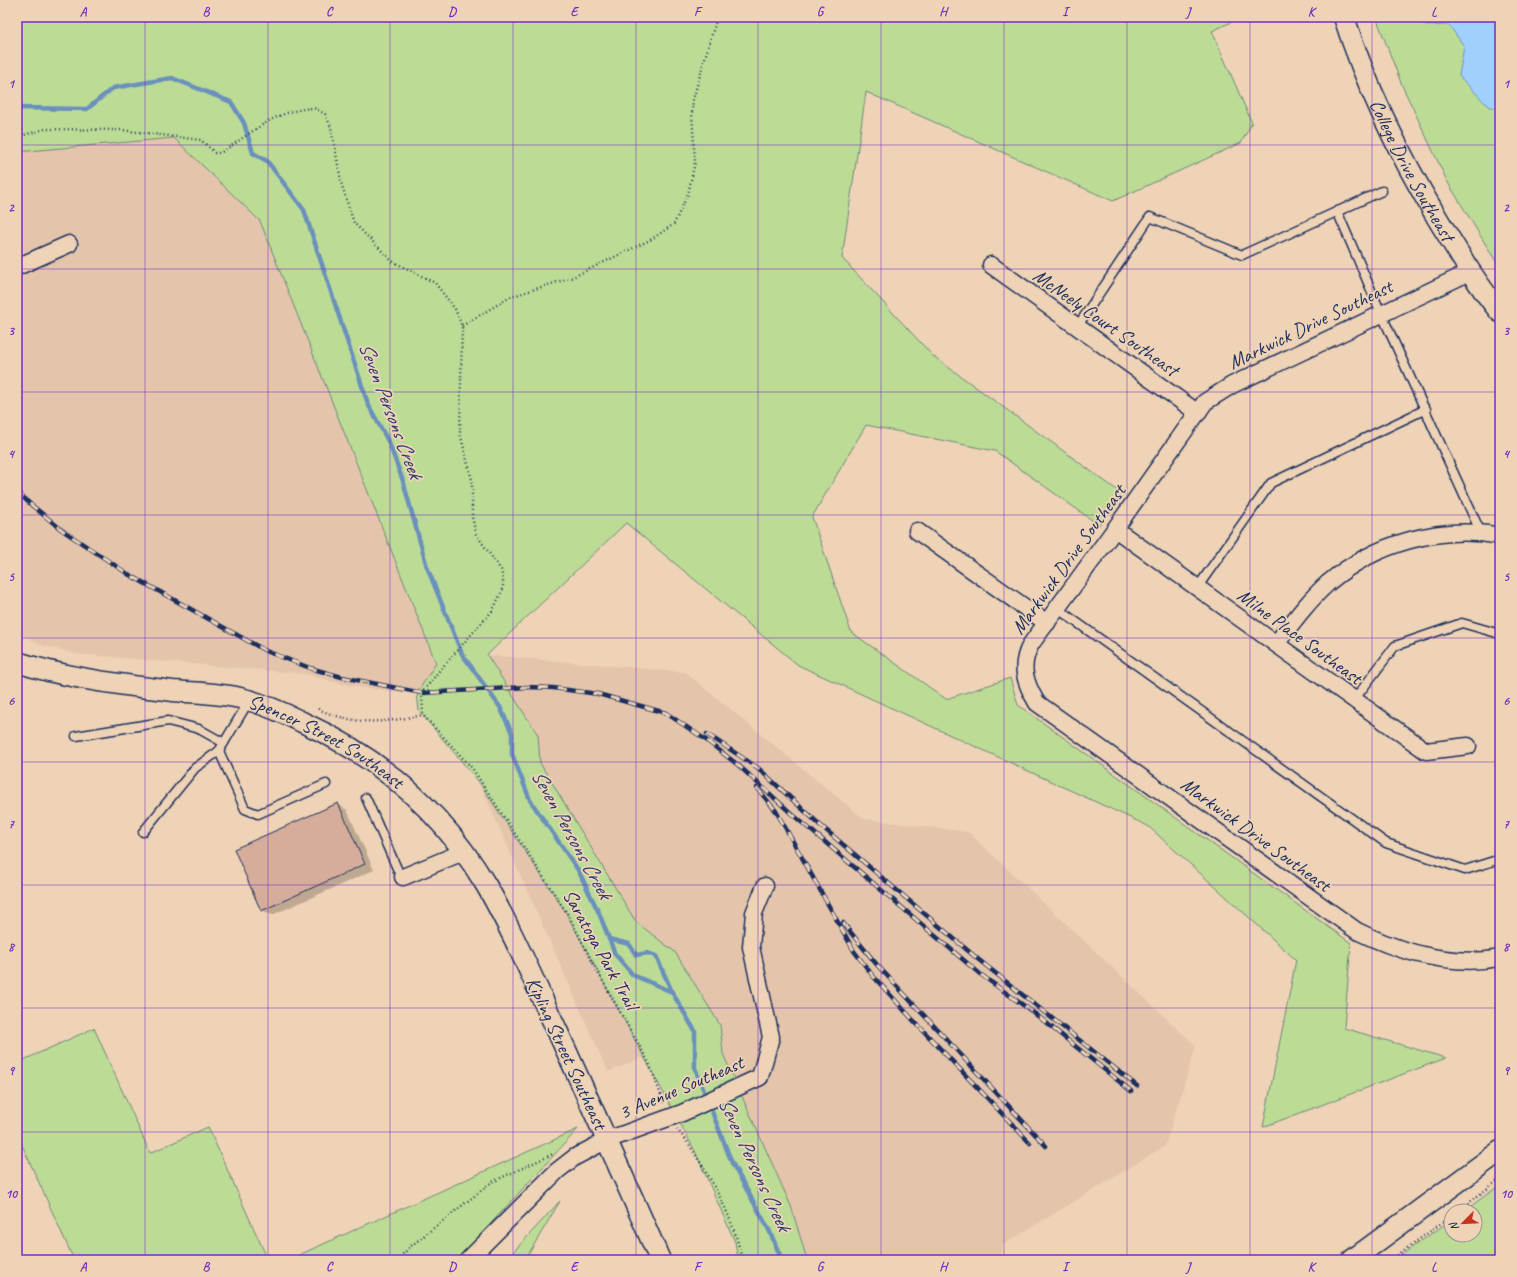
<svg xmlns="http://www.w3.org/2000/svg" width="1517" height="1277" font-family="Caveat,sans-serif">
  <rect width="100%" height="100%" fill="#efd3b6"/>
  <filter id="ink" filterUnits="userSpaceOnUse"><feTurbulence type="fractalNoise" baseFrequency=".025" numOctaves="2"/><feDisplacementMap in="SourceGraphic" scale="8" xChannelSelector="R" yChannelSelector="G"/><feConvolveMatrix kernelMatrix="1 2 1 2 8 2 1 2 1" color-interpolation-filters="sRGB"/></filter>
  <g filter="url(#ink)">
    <g fill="#e4c5ac">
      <polygon points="174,138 260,221 437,663 417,693 369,689 334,682 306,674 76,654 41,645 17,633 17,152"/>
      <polygon points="487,655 685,672 864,819 968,832 1196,1046 1165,1146 1003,1245 1000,1260 807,1260 791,1206 723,1054 720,1025 675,952 636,922 540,763 538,735"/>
      <polygon points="479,782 565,911 643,1057 608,1072"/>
    </g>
    <g fill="#bcdc95" stroke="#6c867a">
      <polygon points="17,17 1242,17 1212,31 1252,123 1241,143 1113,201 866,92 842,258 933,356 1121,493 1099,525 995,451 866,425 812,517 851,632 946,699 1010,678 1018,705 1351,943 1344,1028 1446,1058 1263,1127 1296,960 1148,826 798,665 626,523 487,655 538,735 540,763 636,922 675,952 720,1025 723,1054 791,1206 807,1260 738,1260 735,1242 695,1151 565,911 479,782 419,711 417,693 436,663 260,221 174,138 17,152"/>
      <polygon points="1376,17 1500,17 1500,268 1447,181 1401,83"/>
      <polygon points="94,1028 150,1153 208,1127 268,1260 74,1260 17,1134 17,1063"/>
      <polygon points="578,1129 457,1260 288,1260"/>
      <polygon points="1500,1185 1500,1260 1394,1260 1451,1220 1451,1235 1475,1235 1475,1211 1464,1211"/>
      <polygon points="560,1201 525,1260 506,1260"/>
    </g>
    <polygon fill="#a0d1fd" stroke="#6b90bd" points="1412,17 1500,17 1500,108 1489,107 1459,76 1464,46 1449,25 1427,26"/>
    <polygon fill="#0003" points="338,804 347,810 374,870 272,915 262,910"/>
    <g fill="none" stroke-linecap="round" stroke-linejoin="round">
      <g stroke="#6b90bd" stroke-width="4.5">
        <polyline points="17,108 87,109 113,88 172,78 231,102 244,123 253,153 267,161 304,210 368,404 389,443 403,481 427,567 462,654 500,707 512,733 512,754 530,800 578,870 599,913 615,954 633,975 672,992 695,1031 695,1068 732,1163 769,1230 782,1260"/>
        <polyline points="609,939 629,944 636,955 648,953 656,956 672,992"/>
      </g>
    </g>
    <polygon fill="#d6ad9b" stroke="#1b2f5e" points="338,803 365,864 261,911 234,849"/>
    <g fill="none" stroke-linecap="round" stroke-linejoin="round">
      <defs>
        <g id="service">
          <polyline points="1337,211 1381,313 1481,533"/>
          <polyline points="1077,327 1150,217 1242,255 1382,191"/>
          <polyline points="1197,588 1271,483 1426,409"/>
          <polyline points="1058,609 1386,843 1465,870 1500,859"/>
          <polyline points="1354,700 1395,646 1462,623 1500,634"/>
          <polyline points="76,736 168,721 199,729 224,743"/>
          <polyline points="219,751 245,809 258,814 326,784"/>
          <polyline points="366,798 399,873 403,877"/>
          <polyline points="143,832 195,768 219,751 249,701"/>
        </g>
        <g id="minor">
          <polyline points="991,265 1198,413"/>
          <polyline points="17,267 69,244"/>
          <path d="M 1470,272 L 1232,385 L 1205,402 L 1115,529 L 1031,644 C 1019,666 1025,683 1037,703 L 1357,931 C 1402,953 1450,967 1500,958"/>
          <polyline points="1115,529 1426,751 1468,746"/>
          <polyline points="917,531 1047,623"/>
          <path d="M 1276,644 C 1292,623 1308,601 1328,583 C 1374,544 1440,524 1500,536"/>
          <polyline points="403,877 463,852"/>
          <polyline points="468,1260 557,1171 575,1157 607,1140 682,1113 760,1077 771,1037 751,947 754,913 765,886"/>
        </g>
        <g id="tertiary">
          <path id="s1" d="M 1344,17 C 1367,89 1400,156 1439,221 C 1458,252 1476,283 1500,312"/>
          <path id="s2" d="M 17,662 C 70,679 118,684 173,691 C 196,693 222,693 244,699 C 264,704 284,713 302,722 C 381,758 442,811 486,885 C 513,931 533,980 556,1028 C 591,1105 626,1182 660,1260"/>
          <polyline points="1352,1260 1500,1151"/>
        </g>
      </defs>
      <use href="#service" stroke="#1b2f5e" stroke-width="11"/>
      <use href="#minor" stroke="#1b2f5e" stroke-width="19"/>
      <use href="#tertiary" stroke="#1b2f5e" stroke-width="23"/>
      <g stroke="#1b2f5e" stroke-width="2.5" stroke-dasharray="1 3" stroke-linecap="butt">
        <path d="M 17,137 L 45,129 L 121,130 L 201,140 L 215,153 L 220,153 C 255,132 271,111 314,108 L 325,114 L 331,127 L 342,186 L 354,223 L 392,261 L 435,283 L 455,309 L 462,326 L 460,433 L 472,480 L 472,517 L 476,534 L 501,570 L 503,579 L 503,589 L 493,610 L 439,671 L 422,693 L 423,715 L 472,768 L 569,916 L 597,971 L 649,1063 L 664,1103"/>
        <polyline points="462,326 510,297 573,277 652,239 674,224 688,194 695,162 692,113 693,99 717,17"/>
        <path d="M 318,709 C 357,726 382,723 423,715"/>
        <path d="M 677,1129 C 681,1135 687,1140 690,1146 C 713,1182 734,1218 742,1260"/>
        <polyline points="1458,1211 1500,1179"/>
        <polyline points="397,1260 411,1246 492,1182 553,1154"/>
        <polyline points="1391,1260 1451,1216"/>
      </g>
      <use href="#service" stroke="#efd3b6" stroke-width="8"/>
      <use href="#minor" stroke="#efd3b6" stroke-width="16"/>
      <use href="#tertiary" stroke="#efd3b6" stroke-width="20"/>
      <defs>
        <g id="rail">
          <polyline points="17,491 29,503 62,530 128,574 266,651 310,668 342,677 422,693 527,687 553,688 598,694 666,713 706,740 738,765 792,814 980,974 1034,1013 1131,1091"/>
          <polyline points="707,734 758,768 820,825 979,960 1137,1086"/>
          <polyline points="757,788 776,811 854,951 873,976 914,1021 1030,1143"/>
          <polyline points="843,923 878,966 1046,1146"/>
        </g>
      </defs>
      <use href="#rail" stroke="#1b2f5e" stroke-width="4.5"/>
      <use href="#rail" stroke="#efd3b6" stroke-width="3" stroke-dasharray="9" stroke-linecap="butt"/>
    </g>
  </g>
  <path fill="none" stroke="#7b2cbf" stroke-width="1" stroke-opacity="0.55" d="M 145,17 L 145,1260M 268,17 L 268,1260M 390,17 L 390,1260M 513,17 L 513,1260M 636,17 L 636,1260M 758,17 L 758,1260M 881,17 L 881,1260M 1004,17 L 1004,1260M 1127,17 L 1127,1260M 1250,17 L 1250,1260M 1372,17 L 1372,1260M 17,145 L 1500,145M 17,269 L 1500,269M 17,392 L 1500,392M 17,515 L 1500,515M 17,638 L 1500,638M 17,762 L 1500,762M 17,885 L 1500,885M 17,1008 L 1500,1008M 17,1132 L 1500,1132"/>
  <g text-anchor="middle" stroke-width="3.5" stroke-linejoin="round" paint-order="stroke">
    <g font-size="20" fill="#1b2f5e" stroke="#efd3b6">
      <text dy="7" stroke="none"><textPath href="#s1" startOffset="168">College Drive Southeast</textPath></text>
      <text transform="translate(1106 322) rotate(35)" y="7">McNeely Court Southeast</text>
      <text transform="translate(1310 324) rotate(-26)" y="7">Markwick Drive Southeast</text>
      <text transform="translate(1068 559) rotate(-54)" y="7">Markwick Drive Southeast</text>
      <text transform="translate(1300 636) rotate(36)" y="7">Milne Place Southeast</text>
      <text dy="7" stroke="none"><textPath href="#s2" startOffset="323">Spencer Street Southeast</textPath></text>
      <text transform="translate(1256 834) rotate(36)" y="7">Markwick Drive Southeast</text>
      <text transform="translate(601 949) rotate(61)" y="7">Saratoga Park Trail</text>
      <text transform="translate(567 1053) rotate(65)" y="7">Kipling Street Southeast</text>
      <text transform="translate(681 1087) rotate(-23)" y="7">3 Avenue Southeast</text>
    </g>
    <g font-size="21" font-style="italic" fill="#283f6e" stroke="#efd3b6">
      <text transform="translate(391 410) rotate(69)" y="7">Seven Persons Creek</text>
      <text transform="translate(572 834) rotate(61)" y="7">Seven Persons Creek</text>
      <text transform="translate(755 1164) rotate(65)" y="7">Seven Persons Creek</text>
    </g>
  </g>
  <rect width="1517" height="1277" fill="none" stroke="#efd3b6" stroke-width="44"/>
  <g transform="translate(1463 1223) rotate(246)"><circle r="19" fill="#efd3b6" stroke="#9a9193"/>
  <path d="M0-3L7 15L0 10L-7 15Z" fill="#c8321e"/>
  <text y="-6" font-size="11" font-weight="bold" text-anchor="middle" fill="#1b2f5e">N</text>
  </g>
  <rect x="22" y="22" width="1473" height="1233" fill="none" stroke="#7b2cbf" stroke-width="1.5"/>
  <g font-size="13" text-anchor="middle" font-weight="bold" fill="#7b2cbf">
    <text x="83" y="16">A</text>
    <text x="206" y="16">B</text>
    <text x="329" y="16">C</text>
    <text x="452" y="16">D</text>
    <text x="574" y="16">E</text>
    <text x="697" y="16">F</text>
    <text x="820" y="16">G</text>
    <text x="943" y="16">H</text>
    <text x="1065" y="16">I</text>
    <text x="1188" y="16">J</text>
    <text x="1311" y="16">K</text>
    <text x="1434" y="16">L</text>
    <text x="11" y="88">1</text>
    <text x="1506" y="88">1</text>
    <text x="11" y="212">2</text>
    <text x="1506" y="212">2</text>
    <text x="11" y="335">3</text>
    <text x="1506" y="335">3</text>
    <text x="11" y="458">4</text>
    <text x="1506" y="458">4</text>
    <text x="11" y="581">5</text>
    <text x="1506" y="581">5</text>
    <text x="11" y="705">6</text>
    <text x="1506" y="705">6</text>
    <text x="11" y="828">7</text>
    <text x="1506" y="828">7</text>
    <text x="11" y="951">8</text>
    <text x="1506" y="951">8</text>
    <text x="11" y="1075">9</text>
    <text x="1506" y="1075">9</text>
    <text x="11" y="1198">10</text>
    <text x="1506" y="1198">10</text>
    <text x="83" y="1271">A</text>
    <text x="206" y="1271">B</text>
    <text x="329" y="1271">C</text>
    <text x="452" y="1271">D</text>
    <text x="574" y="1271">E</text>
    <text x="697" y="1271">F</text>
    <text x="820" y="1271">G</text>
    <text x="943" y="1271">H</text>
    <text x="1065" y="1271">I</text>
    <text x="1188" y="1271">J</text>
    <text x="1311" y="1271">K</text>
    <text x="1434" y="1271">L</text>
  </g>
</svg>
